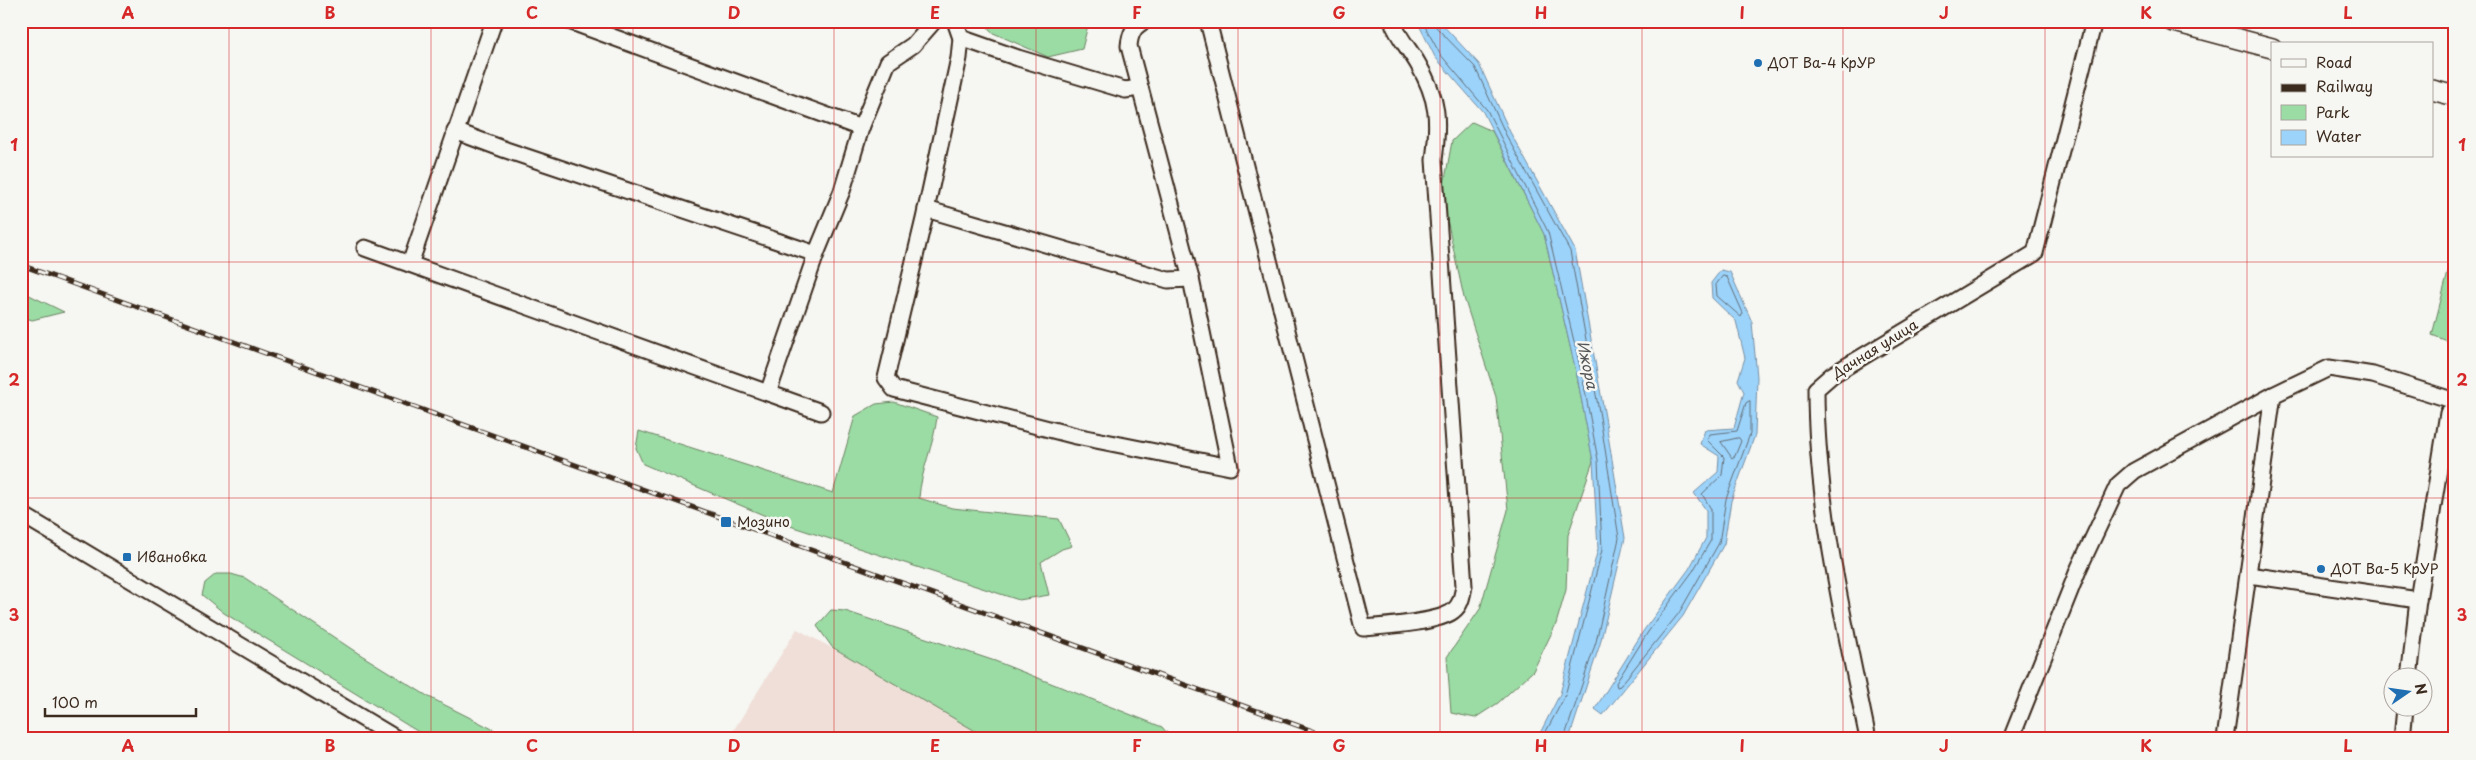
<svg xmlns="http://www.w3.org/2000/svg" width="2476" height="760" font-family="'Playpen Sans',sans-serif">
  <rect width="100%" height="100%" fill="#f6f6f2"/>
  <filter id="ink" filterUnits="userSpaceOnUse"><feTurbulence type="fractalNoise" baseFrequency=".02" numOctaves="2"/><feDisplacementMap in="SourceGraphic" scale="10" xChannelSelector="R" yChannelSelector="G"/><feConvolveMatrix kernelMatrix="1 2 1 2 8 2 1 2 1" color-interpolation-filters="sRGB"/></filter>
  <g filter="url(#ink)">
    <polygon fill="#f0dfd8" points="797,629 1000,739 728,739"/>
    <g fill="#9bdba4" stroke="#6b8261">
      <polygon points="985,21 1087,21 1088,25 1082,49 1048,57 991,32"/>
      <polygon points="1472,122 1492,131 1544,234 1577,376 1593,461 1568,535 1566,590 1556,624 1533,671 1498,703 1475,718 1451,713 1447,657 1480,609 1508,510 1496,397 1464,298 1442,196 1452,141"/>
      <polygon points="2455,245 2455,344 2432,335"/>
      <polygon points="21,291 64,312 32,320 21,316"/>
      <path d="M 894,402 L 937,417 C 934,445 921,470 919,498 L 952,508 L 1059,519 L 1072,546 L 1062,549 L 1041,562 L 1049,595 L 1019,600 L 787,525 L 643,464 L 636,448 L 639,431 L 833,493 L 855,416 L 876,404 Z"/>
      <polygon points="216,574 231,574 245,578 353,650 429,697 512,739 430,739 224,613 202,595 205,583"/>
      <polygon points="831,610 845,611 995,661 1162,727 1172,739 989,739 832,647 817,626"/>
    </g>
    <g fill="#9cd3fb" stroke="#758fa3">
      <polygon points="1417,21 1439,21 1479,64 1510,132 1575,250 1605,417 1625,538 1600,644 1569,739 1537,739 1560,694 1598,549 1593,461 1577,376 1544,234 1483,112 1435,57"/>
      <polygon points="1721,270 1730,272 1752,322 1757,377 1755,435 1731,501 1724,544 1683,616 1603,715 1595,709 1644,630 1689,569 1706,538 1706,510 1694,493 1718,472 1719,456 1700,444 1705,430 1734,428 1744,392 1738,380 1745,358 1736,321 1712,298 1711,283"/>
    </g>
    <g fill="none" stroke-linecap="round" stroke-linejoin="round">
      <g stroke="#626e76" stroke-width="1">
        <polyline points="1422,21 1440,54 1487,110 1548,232 1582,375 1598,460 1602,550 1565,696 1542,739"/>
        <polyline points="1435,21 1436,27 1475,67 1506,135 1570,251 1600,417 1619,538 1596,642 1564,739"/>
        <polygon points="1723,276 1727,277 1743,313 1741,317 1717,296 1716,285"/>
        <polygon points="1750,401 1750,434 1726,499 1719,543 1679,613 1620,686 1617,687 1616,683 1648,632 1693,571 1711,540 1711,509 1702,494 1722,475 1724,457 1707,440 1710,434 1737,431 1746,403"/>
        <polygon points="1739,438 1741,441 1735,456 1732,458 1721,442"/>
      </g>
      <defs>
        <g id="minor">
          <polyline points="569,21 861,128"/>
          <polyline points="955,21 961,38 959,58 924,219 886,378 894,389 1076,436 1230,467 1191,279"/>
          <path d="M 1208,21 L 1363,628 C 1384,626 1438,623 1453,611 C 1461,605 1462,596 1464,586 L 1434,160 C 1439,121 1439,100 1418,64 C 1410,50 1398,37 1392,21"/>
          <polyline points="961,38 1018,58 1125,90 1140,88"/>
          <polyline points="455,131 506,150 816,254"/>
          <path d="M 926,209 L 1168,280 L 1191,279 L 1129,46 C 1130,35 1133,26 1145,21"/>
          <polyline points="365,248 821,412"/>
          <polyline points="410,264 494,21"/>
          <polyline points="768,393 816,254 842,191 861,128 888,62 913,45 934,21"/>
          <polyline points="21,514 397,739"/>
          <polyline points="2249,575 2418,600"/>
          <polyline points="2409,678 2418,600 2448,413 2455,408"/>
          <path d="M 1868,739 C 1845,624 1816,507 1816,389 L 1832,375 L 2035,253 L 2094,21"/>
          <polyline points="2011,739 2079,568 2118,485 2134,471 2273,395 2329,368 2373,375 2455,401"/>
          <polyline points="2225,739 2273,395"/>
          <polyline points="2402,739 2405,708"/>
        </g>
        <g id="major">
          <polyline points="2171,21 2272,48"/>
          <polyline points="2432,90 2455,96"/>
        </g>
      </defs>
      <use href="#minor" stroke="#3b2a1e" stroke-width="19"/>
      <use href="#major" stroke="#3b2a1e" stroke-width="22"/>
      <use href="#minor" stroke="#f6f6f2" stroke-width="15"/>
      <use href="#major" stroke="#f6f6f2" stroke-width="19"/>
      <defs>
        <polyline id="rail" points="21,265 1335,739"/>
      </defs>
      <use href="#rail" stroke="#3b2a1e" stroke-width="5"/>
      <use href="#rail" stroke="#f6f6f2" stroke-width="3" stroke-dasharray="9" stroke-linecap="butt"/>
    </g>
  </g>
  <path fill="none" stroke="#d62828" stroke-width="1" stroke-opacity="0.55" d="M 229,21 L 229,739M 431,21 L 431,739M 633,21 L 633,739M 834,21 L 834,739M 1036,21 L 1036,739M 1238,21 L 1238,739M 1440,21 L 1440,739M 1642,21 L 1642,739M 1843,21 L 1843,739M 2045,21 L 2045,739M 2247,21 L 2247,739M 21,262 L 2455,262M 21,498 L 2455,498"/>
  <g fill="#1f6fb2" stroke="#f6f6f2" stroke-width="2">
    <circle cx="1758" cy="63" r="5"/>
    <rect x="720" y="516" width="12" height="12" rx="2.5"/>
    <rect x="122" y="552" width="10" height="10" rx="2.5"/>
    <circle cx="2321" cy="569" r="5"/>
  </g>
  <g text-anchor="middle" stroke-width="5" stroke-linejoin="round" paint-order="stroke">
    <g font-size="14" fill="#3b2a1e" stroke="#f6f6f2" text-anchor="start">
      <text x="1768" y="68">ДОТ Ва-4 КрУР</text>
      <text x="737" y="527">Мозино</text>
      <text x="137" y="562">Ивановка</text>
      <text x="2331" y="574">ДОТ Ва-5 КрУР</text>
    </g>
    <g font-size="14" fill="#3b2a1e" stroke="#f6f6f2">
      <text transform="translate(1875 349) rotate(-32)" y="5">Дачная улица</text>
    </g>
    <g font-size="15" font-style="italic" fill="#535455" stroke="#f6f6f2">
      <text transform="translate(1587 365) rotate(78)" y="5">Ижора</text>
    </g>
  </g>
  <rect width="2476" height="760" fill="none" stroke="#f6f6f2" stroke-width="55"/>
  <rect x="2271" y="42" width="162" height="115" fill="#f6f6f2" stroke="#aba49d"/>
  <rect x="2281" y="59" width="25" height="8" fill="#f6f6f2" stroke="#aba49d"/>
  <text x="2316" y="68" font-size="15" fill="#3b2a1e">Road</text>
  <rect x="2281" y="84" width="25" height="8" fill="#3b2a1e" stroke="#aba49d"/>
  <text x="2316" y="92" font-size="15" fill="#3b2a1e">Railway</text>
  <rect x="2281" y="105" width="25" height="15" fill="#9bdba4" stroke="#aba49d"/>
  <text x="2316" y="118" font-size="15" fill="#3b2a1e">Park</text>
  <rect x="2281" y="130" width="25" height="15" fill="#9cd3fb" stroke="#aba49d"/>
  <text x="2316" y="142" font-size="15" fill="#3b2a1e">Water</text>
  <g transform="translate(2408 692) rotate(77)"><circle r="24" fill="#f6f6f2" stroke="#aba49d"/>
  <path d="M0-4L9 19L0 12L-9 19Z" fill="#1f6fb2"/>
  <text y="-8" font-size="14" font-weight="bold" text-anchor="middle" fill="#3b2a1e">N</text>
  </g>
  <path d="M45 708v8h151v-8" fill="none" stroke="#3b2a1e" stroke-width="2.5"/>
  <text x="52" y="708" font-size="15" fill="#3b2a1e" stroke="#f6f6f2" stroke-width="4" paint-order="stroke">100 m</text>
  <rect x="28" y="28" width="2420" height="704" fill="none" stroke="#d62828" stroke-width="2"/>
  <g font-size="16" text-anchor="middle" font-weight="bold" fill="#d62828">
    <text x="128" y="19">A</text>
    <text x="330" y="19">B</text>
    <text x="532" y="19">C</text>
    <text x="734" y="19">D</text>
    <text x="935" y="19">E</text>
    <text x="1137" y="19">F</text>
    <text x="1339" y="19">G</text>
    <text x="1541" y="19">H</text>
    <text x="1742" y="19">I</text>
    <text x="1944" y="19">J</text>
    <text x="2146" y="19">K</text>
    <text x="2348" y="19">L</text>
    <text x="14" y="151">1</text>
    <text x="2462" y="151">1</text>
    <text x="14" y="386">2</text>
    <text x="2462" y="386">2</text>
    <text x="14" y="621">3</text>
    <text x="2462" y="621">3</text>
    <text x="128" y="752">A</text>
    <text x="330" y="752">B</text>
    <text x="532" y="752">C</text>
    <text x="734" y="752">D</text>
    <text x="935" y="752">E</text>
    <text x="1137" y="752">F</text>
    <text x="1339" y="752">G</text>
    <text x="1541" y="752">H</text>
    <text x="1742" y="752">I</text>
    <text x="1944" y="752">J</text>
    <text x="2146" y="752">K</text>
    <text x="2348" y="752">L</text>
  </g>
</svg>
